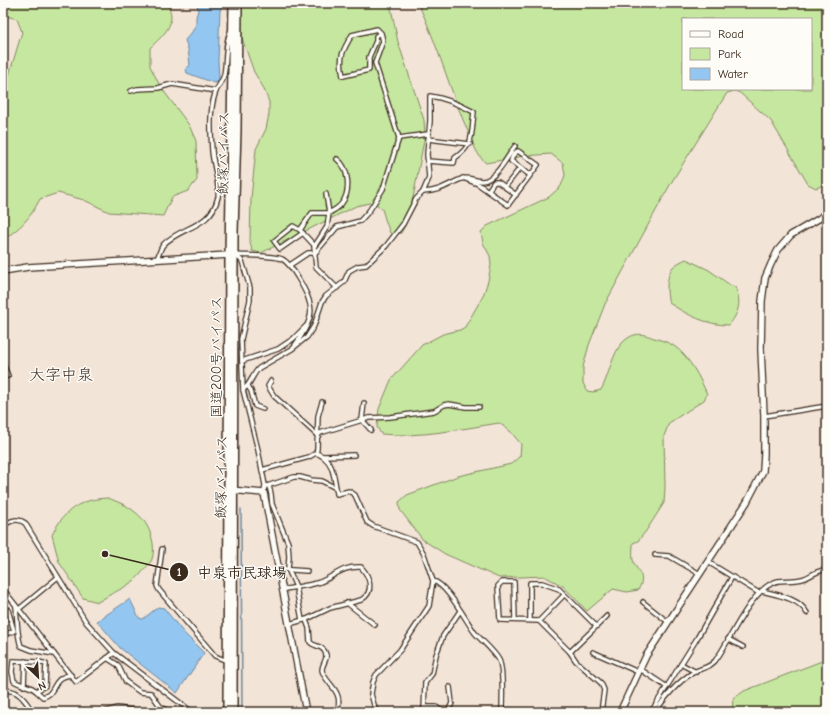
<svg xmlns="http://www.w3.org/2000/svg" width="830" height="715" font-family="'Comic Neue','Klee One',sans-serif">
  <rect width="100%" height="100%" fill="#f3e4d8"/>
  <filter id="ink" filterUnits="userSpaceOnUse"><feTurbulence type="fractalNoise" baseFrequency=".025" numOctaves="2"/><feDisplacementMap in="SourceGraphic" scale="8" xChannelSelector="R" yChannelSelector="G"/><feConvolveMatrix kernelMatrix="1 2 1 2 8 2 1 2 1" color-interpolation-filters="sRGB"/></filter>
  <g filter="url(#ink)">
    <g fill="#c6e7a0" stroke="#80885f" fill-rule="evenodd">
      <path d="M 3,3 L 167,3 C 178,24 164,34 150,48 L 150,66 L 160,86 L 189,125 L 196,141 L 197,180 L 188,191 L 172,197 L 163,216 L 109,212 L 84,200 L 58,193 L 40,199 C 29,220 22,226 3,240 L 3,95 L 22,32 L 17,19 L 6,16 L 3,17 Z"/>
      <polygon points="240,3 390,3 398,42 424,120 425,135 413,198 405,226 401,233 395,235 390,233 385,219 382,209 374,202 356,206 261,253 252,251 250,242 251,198 256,149 266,129 269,114 269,102 263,87 254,72 242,38"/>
      <path d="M 418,3 L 827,3 L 827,175 L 823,185 L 816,188 L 808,184 L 771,121 L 740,93 L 735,91 L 727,93 L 671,183 L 605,304 L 589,345 L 583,367 L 583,383 L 587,391 L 593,392 L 601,390 C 609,376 612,353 623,342 C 634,332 641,333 654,338 C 660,340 669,342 674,346 C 689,356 700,378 707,394 L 704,400 L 669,423 L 664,436 L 665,488 L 664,503 L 646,531 L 638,541 L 633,543 C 633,548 632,555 633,560 C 637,573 647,575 638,590 L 627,592 L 613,589 L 587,611 L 563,586 L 544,576 L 499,578 L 445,554 L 423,540 L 400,510 L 399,502 L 407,495 L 458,476 L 511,464 L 520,456 L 521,444 L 510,431 L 499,423 C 460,429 420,438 381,434 L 377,427 L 379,409 L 391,380 L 422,345 L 443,334 L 460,330 L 465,327 L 483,296 L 488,281 L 491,265 L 490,256 L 483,243 L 481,232 L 487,226 L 549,197 L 561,186 L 565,175 L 563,163 L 551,154 L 524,156 L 486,163 C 477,156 474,145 469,134 C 450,91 438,45 418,3 ZM 683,19 L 811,19 L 811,89 L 683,89 Z"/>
      <path d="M 686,259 L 709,270 L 730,285 L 735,287 C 742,301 739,313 729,325 C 706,325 688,315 669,303 C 666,292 666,278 672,268 C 675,264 682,261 686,259 Z"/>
      <path d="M 108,498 C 118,502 127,505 135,512 C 148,521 157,543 152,559 C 151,563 138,577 135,580 C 123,589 110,594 98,602 L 83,598 L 59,562 L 52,535 C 64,510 80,499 108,498 Z"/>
      <polygon points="827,659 827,710 825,712 732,712 733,699 744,691"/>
    </g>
    <g fill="#93c6f0" stroke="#70889c">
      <polygon points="197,3 221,3 222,5 220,11 218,61 219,77 218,82 214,83 187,73 186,69 190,65 188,49 185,40 192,32 196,24 196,17 198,10"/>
      <polygon points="130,599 139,618 143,619 158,607 164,608 183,632 204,653 177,693 120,648 97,621"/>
    </g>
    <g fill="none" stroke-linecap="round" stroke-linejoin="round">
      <polyline stroke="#70889c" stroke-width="1.5" points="241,509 242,712"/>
      <defs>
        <g id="street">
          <polyline points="131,91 137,89 158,88 172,84 216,91"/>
          <polyline points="399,138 428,134"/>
          <polyline points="428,139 470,144"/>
          <path d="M 463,178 L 478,184 L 508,205 L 538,165 L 518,151 C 514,152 512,157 511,161 L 530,175"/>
          <polyline points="488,191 494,182 498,182 505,187"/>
          <path d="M 423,192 C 440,191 445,186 461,179 C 469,176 474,181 482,181 C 495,181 508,156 515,146"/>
          <polyline points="516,195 505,187 520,168"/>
          <polyline points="300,230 293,226 274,241 280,249 303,233"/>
          <polyline points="314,245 300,230 312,213 329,213 326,194"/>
          <polyline points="234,255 240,259 242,261 250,288 250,300 241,339 243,390 258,450 265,485 264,493"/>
          <path d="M 236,255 C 249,256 270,255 282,259 C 290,263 293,271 298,278 C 315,307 316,316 295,345"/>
          <path d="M 157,259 C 159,255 160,249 163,245 C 180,226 211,229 218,197 C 220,184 213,165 212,151 C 211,133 209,112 215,94 C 217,87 222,82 224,75 C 227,60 224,44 231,30"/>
          <path d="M 290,265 L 308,253 L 315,253 L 337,227 L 360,221 L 369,211 L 383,189 L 399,138 L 375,63 L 383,41 L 381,33 L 377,29 L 352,35 C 342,51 339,58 343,76 L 369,70 L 369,57 L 376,41 L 376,36 L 381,33"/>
          <path d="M 337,288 L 316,267 L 314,247 L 327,227 L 329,213 C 334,210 339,208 342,203 C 351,191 349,168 337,159"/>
          <polyline points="242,361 278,349 293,339 306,326"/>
          <polyline points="3,364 8,376"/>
          <polyline points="271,381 268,386 274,396 318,436"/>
          <polyline points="248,386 251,391 255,406 263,409"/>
          <path d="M 243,390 C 251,384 252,375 259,368 L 292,349 L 307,337 L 314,326 L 322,302 L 326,296 L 344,282 L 349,271 L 358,266 L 366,265 L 386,246 L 403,224 L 416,199 L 423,192 L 429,178 L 427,154 L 430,121 L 430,96 C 446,98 459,104 474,112 C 471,134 475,144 455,158 L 454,163 L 427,161"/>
          <polyline points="364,403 362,420 371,430"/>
          <polyline points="764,416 827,406"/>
          <polyline points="318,436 320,433 369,418 390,417 434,411 444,405 449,404 466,407 479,407"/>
          <path d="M 316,453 C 334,459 334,477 337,494 L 349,491 L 355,495 L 367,522 L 373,526 L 417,542 L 424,554 L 433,581 L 429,606 L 400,650 L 376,675 L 373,682 L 371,694 L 376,712"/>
          <polyline points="323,456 354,455"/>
          <polyline points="262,470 309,457 316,453 317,449 318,416 322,402"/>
          <polyline points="267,486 294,477 300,477 311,480 322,481 336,488"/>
          <polyline points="269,486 271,494 272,504 288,543 289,557 288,569 296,587 302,620"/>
          <path d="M 3,526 C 10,521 17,517 25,523 L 86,622 L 114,653 L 192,712"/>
          <polyline points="162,549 157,586 159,590 215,656 227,661"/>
          <polyline points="655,555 669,556 700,574"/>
          <polyline points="708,562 759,593"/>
          <polyline points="278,569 307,571"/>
          <path d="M 433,581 C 447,584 466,621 475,633 C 482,641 495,652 499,660 C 504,670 502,700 502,712"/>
          <polyline points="3,589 76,682 114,653"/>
          <path d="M 282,590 C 294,587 306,586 317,583 C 334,578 340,566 361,567 C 370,577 375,592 361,600 L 330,608 L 307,619 L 289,624"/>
          <path d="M 762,591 C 777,595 799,598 807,613"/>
          <polyline points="643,602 668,622"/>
          <polyline points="347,603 375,625"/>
          <path d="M 16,606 C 17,618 17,636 21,646 L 31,650 L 54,654"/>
          <polyline points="3,608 8,610 14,631 3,635"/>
          <polyline points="19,609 58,577"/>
          <path d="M 306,620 L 309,628 L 310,642 C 314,647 322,645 325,652 C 329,659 322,663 322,670 C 323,678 334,686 337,694 C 339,698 339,704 338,709 L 333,712"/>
          <polyline points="515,620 514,582 502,582 498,586 500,620 539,621 570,652 576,661 601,683 604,690 601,712"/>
          <polyline points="530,620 530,583 542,583 559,589 595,625"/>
          <polyline points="539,621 564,595"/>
          <polyline points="728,639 743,647"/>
          <polyline points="570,652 607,616"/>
          <polyline points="593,652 638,672"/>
          <polyline points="107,658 118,665 126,682 140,692 151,693 160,706 169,712"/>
          <polyline points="681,664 696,672"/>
          <polyline points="640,669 667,687"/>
          <polyline points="24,686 25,661"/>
          <path d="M 3,691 C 19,688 25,701 33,712"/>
          <path d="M 36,691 L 45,686 L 46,664 L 39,662 L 13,661 L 12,672 L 14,681 C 20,685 26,685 32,688 C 36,690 39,694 43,697 C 57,694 51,677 71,675"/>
          <polyline points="424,707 436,707 443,712"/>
          <path d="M 653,710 L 657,709 C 667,695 680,679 696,671 C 703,668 710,667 715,661 C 730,642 751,587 778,581 C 786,580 794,581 802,579 C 811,577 817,569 827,570"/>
          <polyline points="104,712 117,708 137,711 152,711 155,712"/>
          <polyline points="424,712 425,683 432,674 436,655 443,636 460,611"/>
          <polyline points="448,712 452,703 450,687"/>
          <polyline points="651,712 696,640 732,577"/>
        </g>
        <g id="secondary">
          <polyline points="3,271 28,267 229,255"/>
          <polyline points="230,490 264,493 306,712"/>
          <polyline points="620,712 646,656 747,502 763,471 764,454 764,416 761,349 762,301 765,278 771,264 778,250 791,235 820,218 827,211"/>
        </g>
        <g id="highway">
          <polyline points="227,712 229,255 233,3"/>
          <polyline points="233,712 234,232 237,130 238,3"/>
        </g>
      </defs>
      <use href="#street" stroke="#3b2a1e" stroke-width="6"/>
      <use href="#secondary" stroke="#3b2a1e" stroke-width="8"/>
      <use href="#highway" stroke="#3b2a1e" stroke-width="10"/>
      <use href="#street" stroke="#fdfcf7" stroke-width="3.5"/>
      <use href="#secondary" stroke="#fdfcf7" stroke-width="5.5"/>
      <use href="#highway" stroke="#fdfcf7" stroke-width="7"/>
    </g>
  </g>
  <g text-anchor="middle" stroke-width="3" stroke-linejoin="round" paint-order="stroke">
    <g font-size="14" fill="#3b2a1e" stroke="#fdfcf7">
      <text transform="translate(223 153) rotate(-89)" y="5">飯塚バイパス</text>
      <text transform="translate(216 357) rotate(-90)" y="5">国道200号バイパス</text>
      <text transform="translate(221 477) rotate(-89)" y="5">飯塚バイパス</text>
    </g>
    <g font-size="16" fill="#3b2a1e" stroke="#fdfcf7">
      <text x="61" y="380">大字中泉</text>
    </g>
  </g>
  <path fill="none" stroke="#3b2a1e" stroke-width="1.5" d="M105 554L179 572"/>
  <g fill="#3b2a1e" stroke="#fdfcf7" stroke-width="1.5">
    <circle cx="105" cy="554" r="4"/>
    <circle cx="179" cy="572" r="10"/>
  </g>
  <g font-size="12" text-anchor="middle" font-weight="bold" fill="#fff">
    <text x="179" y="576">1</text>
  </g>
  <g font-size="15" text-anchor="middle" font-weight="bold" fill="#3b2a1e" stroke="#fdfcf7" stroke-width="3" stroke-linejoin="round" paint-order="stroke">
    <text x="242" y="578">中泉市民球場</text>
  </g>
  <rect width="830" height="715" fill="none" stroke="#fdfcf7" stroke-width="16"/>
  <rect x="8" y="8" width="814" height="699" fill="none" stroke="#3b2a1e" stroke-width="1.5" filter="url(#ink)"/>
  <rect x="682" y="18" width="130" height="72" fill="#fdfcf7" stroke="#afa8a0"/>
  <rect x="690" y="31" width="20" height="6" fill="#fdfcf7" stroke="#afa8a0"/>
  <text x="718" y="38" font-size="12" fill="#3b2a1e">Road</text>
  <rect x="690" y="48" width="20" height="12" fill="#c6e7a0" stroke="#afa8a0"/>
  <text x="718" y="58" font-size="12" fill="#3b2a1e">Park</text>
  <rect x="690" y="68" width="20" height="12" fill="#93c6f0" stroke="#afa8a0"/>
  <text x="718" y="78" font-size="12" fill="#3b2a1e">Water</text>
  <g transform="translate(38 677) rotate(155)" stroke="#fdfcf7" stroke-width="3" paint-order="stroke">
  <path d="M0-3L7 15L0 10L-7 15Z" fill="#3b2a1e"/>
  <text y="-6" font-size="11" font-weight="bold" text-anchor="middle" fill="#3b2a1e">N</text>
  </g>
</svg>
